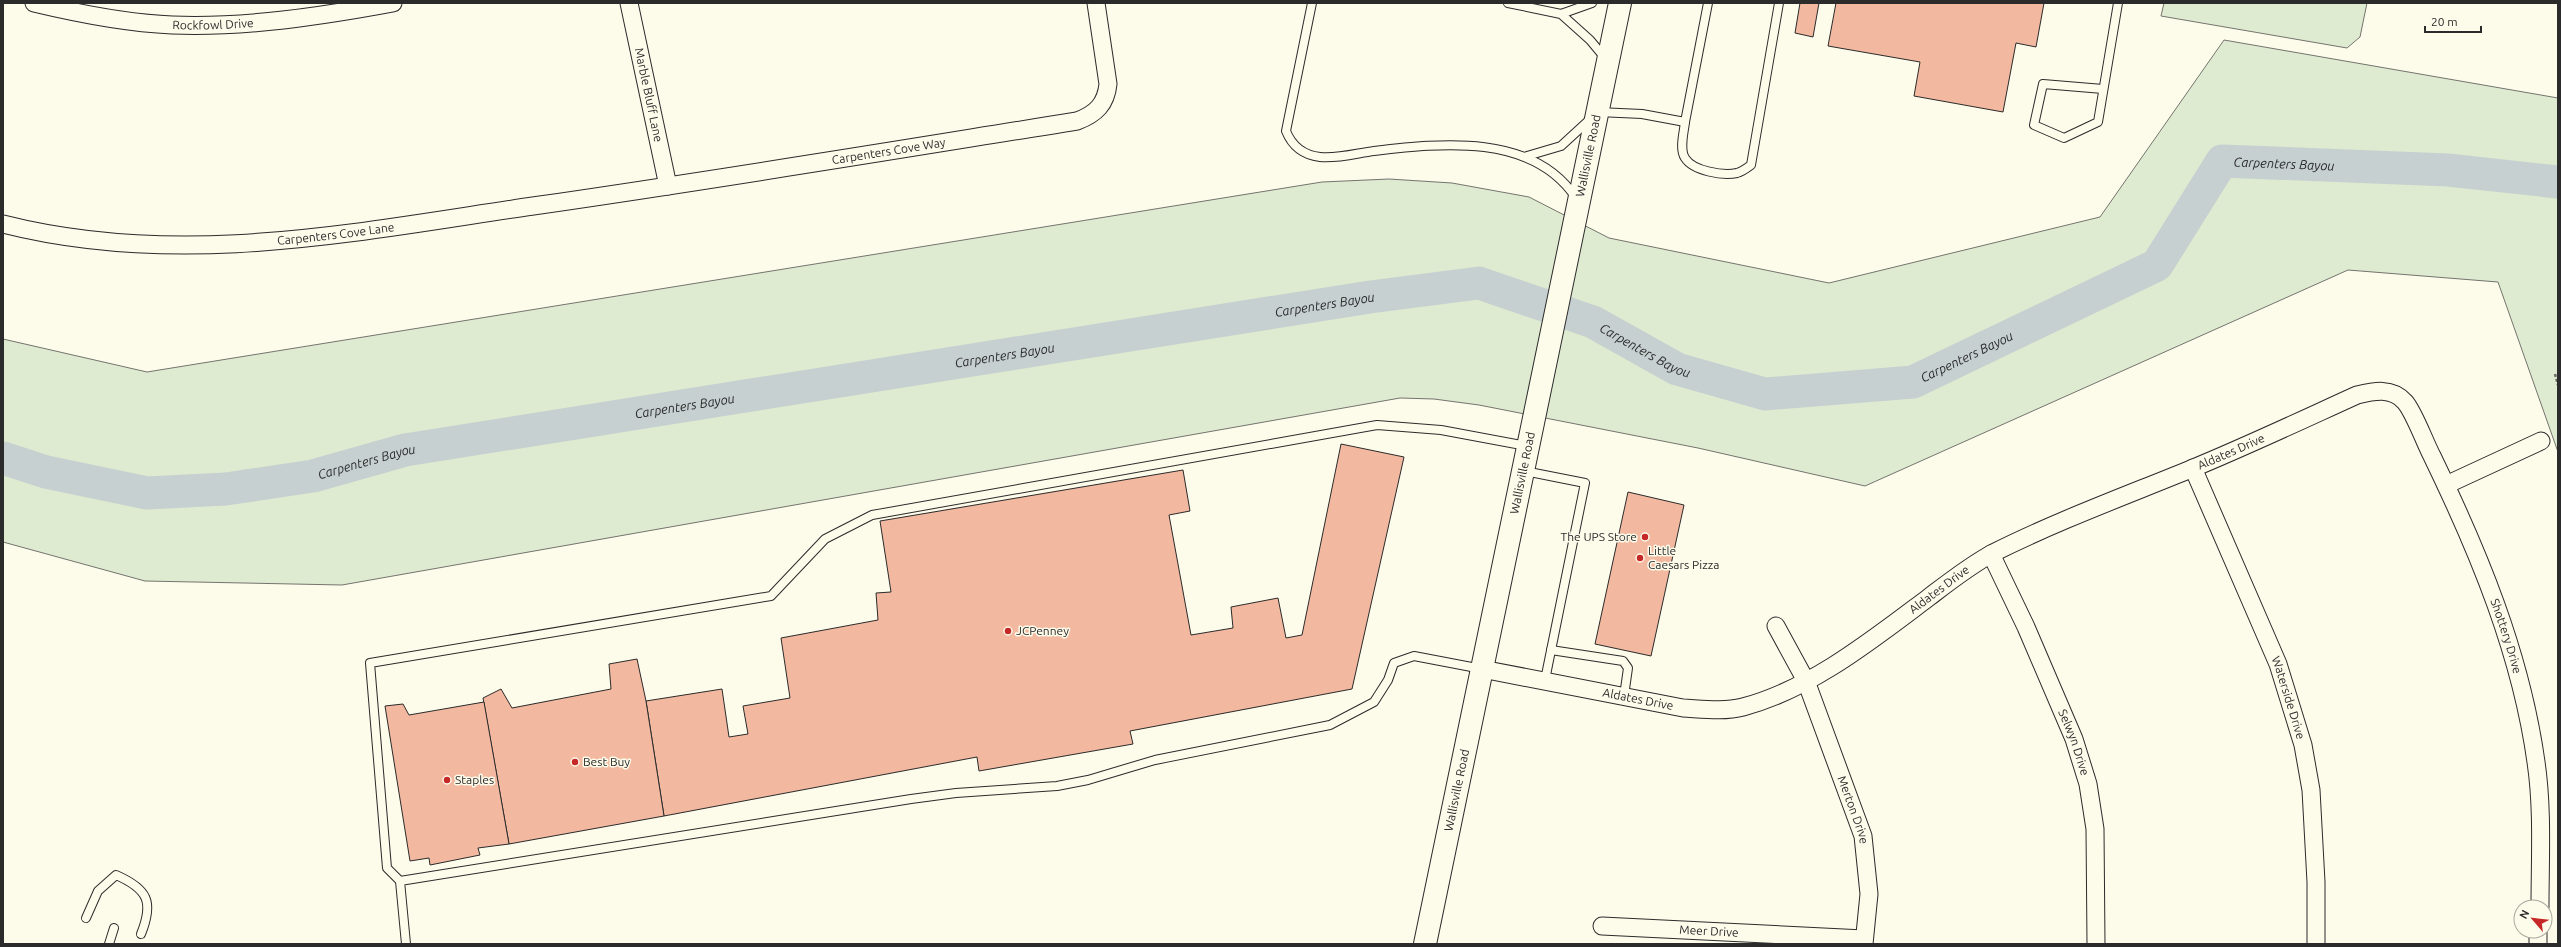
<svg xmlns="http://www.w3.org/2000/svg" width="2561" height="947" font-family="Ubuntu,sans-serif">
  <rect width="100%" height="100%" fill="#fdfbea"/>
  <g fill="#deebd1" stroke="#74746e">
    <polygon points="2164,3 2367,3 2360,37 2347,48 2161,16"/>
    <polygon points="2224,40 2558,98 2558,452 2498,282 2348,270 1865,486 1698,448 1479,405 1434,399 1400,398 342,585 145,581 3,542 3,339 147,372 1322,182 1389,179 1452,183 1529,197 1609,238 1829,283 2100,217"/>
  </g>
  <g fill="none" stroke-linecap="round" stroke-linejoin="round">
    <path stroke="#c7d0d0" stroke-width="33" id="s1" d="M 3,458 L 46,472 L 147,493 L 226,489 L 313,476 L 405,450 L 1370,297 L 1479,283 L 1593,322 L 1677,369 L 1765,394 L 1913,382 L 2157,265 L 2222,161 L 2448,170 L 2558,182"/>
  </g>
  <g fill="#f2b8a0" stroke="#2b2b2b">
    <polygon points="1800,3 1819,3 1813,37 1795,33"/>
    <polygon points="1836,3 2044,3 2036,47 2016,43 2003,112 1914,96 1920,62 1828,46"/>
    <polygon points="1341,444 1404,457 1352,689 1130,731 1133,744 979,771 977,757 664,816 646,701 722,689 729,737 748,734 743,706 790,698 781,638 878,620 876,593 891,592 880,521 1183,470 1190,511 1169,515 1191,635 1233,628 1231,607 1278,598 1286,638 1302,635"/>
    <polygon points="1628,492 1684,505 1651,656 1595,644"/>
    <polygon points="637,659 646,701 664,816 509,844 483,698 501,689 512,708 611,689 609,664"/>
    <polygon points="484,702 509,844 478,848 480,855 430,865 429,858 410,861 385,706 403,704 409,715"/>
  </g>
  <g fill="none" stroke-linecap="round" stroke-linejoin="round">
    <defs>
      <g id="lane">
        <path d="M 1312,3 L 1286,131 C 1292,146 1303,155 1320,157 C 1337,159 1358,153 1374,151 C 1442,143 1533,133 1576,198"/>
        <polyline points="1508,3 1561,14 1590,40 1605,58"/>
        <polyline points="1561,14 1592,3"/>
        <polyline points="2103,89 2043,84 2034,125 2064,138 2098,122 2118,3"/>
        <path d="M 1685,122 C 1684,132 1679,149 1685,158 C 1693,171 1723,176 1737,173 C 1741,172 1747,168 1751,165 L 1779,3"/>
        <polyline points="1527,156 1561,146 1598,112 1642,114 1685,122 1708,3"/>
        <polyline points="1524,471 1585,483 1545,680"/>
        <polyline points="1551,650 1623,661 1628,668 1624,696"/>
        <polyline points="400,881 387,868 370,663 771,596 825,539 872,515 1377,425 1441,430 1527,446"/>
        <path d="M 86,918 L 98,891 L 116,875 C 148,889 154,902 141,934"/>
        <polyline points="109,944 114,928"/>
        <polyline points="406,944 400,881 911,799 956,793 1057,786 1088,780 1155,760 1330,725 1374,702 1388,680 1394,663 1414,656 1482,669"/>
      </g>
      <g id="street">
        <path id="s2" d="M 34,3 C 80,14 126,23 172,25 C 244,28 323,16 393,3"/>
        <path id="s3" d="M 629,3 L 668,186"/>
        <path id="s4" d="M 3,224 C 180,269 356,232 533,206 C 715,180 896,150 1077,121 C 1096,114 1106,104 1108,84 L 1096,3"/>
        <path id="s5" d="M 2193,468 L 2278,664 L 2303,745 L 2311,790 L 2316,882 L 2316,944"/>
        <polyline points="2446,485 2541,441"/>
        <path id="s6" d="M 1991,554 L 2026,627 L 2074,739 L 2088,784 L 2095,829 L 2096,944"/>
        <path id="s7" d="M 1776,626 L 1806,681 L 1863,836 L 1869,894 L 1864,944"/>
        <path id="s8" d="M 1482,669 L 1683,708 C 1702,709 1724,712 1743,707 C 1811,689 1872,640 1928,598 C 1949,582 1969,566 1993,553 C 2057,521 2125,496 2191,469 C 2247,446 2302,420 2357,395 C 2374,391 2392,387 2405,402 C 2414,412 2425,443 2432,456 C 2479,553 2521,654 2536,762 C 2543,809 2540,859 2540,907"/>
        <path id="s9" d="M 1602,926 L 1864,939"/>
        <polyline points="2538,944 2538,931"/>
      </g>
      <g id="secondary">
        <path id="s10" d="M 1425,944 L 1620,3"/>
      </g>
    </defs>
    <use href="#lane" stroke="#2b2b2b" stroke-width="10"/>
    <use href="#street" stroke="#2b2b2b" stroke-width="19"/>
    <use href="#secondary" stroke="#2b2b2b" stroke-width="24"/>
    <polyline stroke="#6a6964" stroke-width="2.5" stroke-dasharray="3 2" stroke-linecap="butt" points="2555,374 2558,385"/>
    <use href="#lane" stroke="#fdfbea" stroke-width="8"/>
    <use href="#street" stroke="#fdfbea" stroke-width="17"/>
    <use href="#secondary" stroke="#fdfbea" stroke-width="22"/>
  </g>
  <g fill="#c62828" stroke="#fdfbea" stroke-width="1.5">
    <circle cx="1645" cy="537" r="4"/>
    <circle cx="1640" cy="558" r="4"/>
    <circle cx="1008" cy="631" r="4"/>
    <circle cx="575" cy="762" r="4"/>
    <circle cx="447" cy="780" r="4"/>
  </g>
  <g text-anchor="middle" stroke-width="3" stroke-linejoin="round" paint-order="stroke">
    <g font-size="12" fill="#2b2b2b" stroke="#fdfbea">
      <text dy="4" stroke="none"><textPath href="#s2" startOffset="181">Rockfowl Drive</textPath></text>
      <text dy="4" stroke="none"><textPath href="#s3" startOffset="94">Marble Bluff Lane</textPath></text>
      <text dy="4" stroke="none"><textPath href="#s4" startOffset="894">Carpenters Cove Way</textPath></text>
      <text dy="4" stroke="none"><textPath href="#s10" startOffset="805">Wallisville Road</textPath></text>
      <text dy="4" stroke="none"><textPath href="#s4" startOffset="335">Carpenters Cove Lane</textPath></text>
      <text dy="4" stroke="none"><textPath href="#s8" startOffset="819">Aldates Drive</textPath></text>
      <text dy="4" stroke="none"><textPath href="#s10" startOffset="481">Wallisville Road</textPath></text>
      <text dy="4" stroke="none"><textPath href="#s8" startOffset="495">Aldates Drive</textPath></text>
      <text dy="4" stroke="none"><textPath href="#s8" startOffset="1264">Shottery Drive</textPath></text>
      <text dy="4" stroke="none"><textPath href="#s5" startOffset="249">Waterside Drive</textPath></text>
      <text dy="4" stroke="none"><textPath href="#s8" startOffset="159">Aldates Drive</textPath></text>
      <text dy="4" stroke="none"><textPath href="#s6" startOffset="206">Selwyn Drive</textPath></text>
      <text dy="4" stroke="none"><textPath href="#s10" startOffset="157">Wallisville Road</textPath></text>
      <text dy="4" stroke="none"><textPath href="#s7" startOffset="200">Merton Drive</textPath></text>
      <text dy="4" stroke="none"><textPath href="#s9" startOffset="107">Meer Drive</textPath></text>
    </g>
    <g font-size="12" fill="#2b2b2b" stroke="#fdfbea" text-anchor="start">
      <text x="1637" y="541" text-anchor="end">The UPS Store</text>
      <text x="1648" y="555">Little<tspan x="1648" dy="14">Caesars Pizza</tspan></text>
      <text x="1016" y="635">JCPenney</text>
      <text x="583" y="766">Best Buy</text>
      <text x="455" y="784">Staples</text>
    </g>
    <g font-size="13" font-style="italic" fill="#2b2b2b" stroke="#fdfbea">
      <text dy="5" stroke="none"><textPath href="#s1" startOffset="2410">Carpenters Bayou</textPath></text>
      <text dy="5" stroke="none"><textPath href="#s1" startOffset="1342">Carpenters Bayou</textPath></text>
      <text dy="5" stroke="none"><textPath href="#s1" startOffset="1678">Carpenters Bayou</textPath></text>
      <text dy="5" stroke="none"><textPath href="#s1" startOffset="1018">Carpenters Bayou</textPath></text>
      <text dy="5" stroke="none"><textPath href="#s1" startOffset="2014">Carpenters Bayou</textPath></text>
      <text dy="5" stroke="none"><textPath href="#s1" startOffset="694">Carpenters Bayou</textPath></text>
      <text dy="5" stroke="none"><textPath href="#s1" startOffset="371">Carpenters Bayou</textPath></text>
    </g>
  </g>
  <rect width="2561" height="947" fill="none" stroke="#2b2b2b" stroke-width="8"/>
  <g transform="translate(2533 919) rotate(298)"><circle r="19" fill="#fdfbea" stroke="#a9a89e"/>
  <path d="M0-3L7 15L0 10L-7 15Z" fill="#c62828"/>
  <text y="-6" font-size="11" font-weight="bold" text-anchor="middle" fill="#2b2b2b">N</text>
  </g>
  <path d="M2425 26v6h56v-6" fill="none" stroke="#2b2b2b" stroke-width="2"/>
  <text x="2431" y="26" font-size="12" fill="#2b2b2b" stroke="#fdfbea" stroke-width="3" paint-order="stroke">20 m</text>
</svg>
